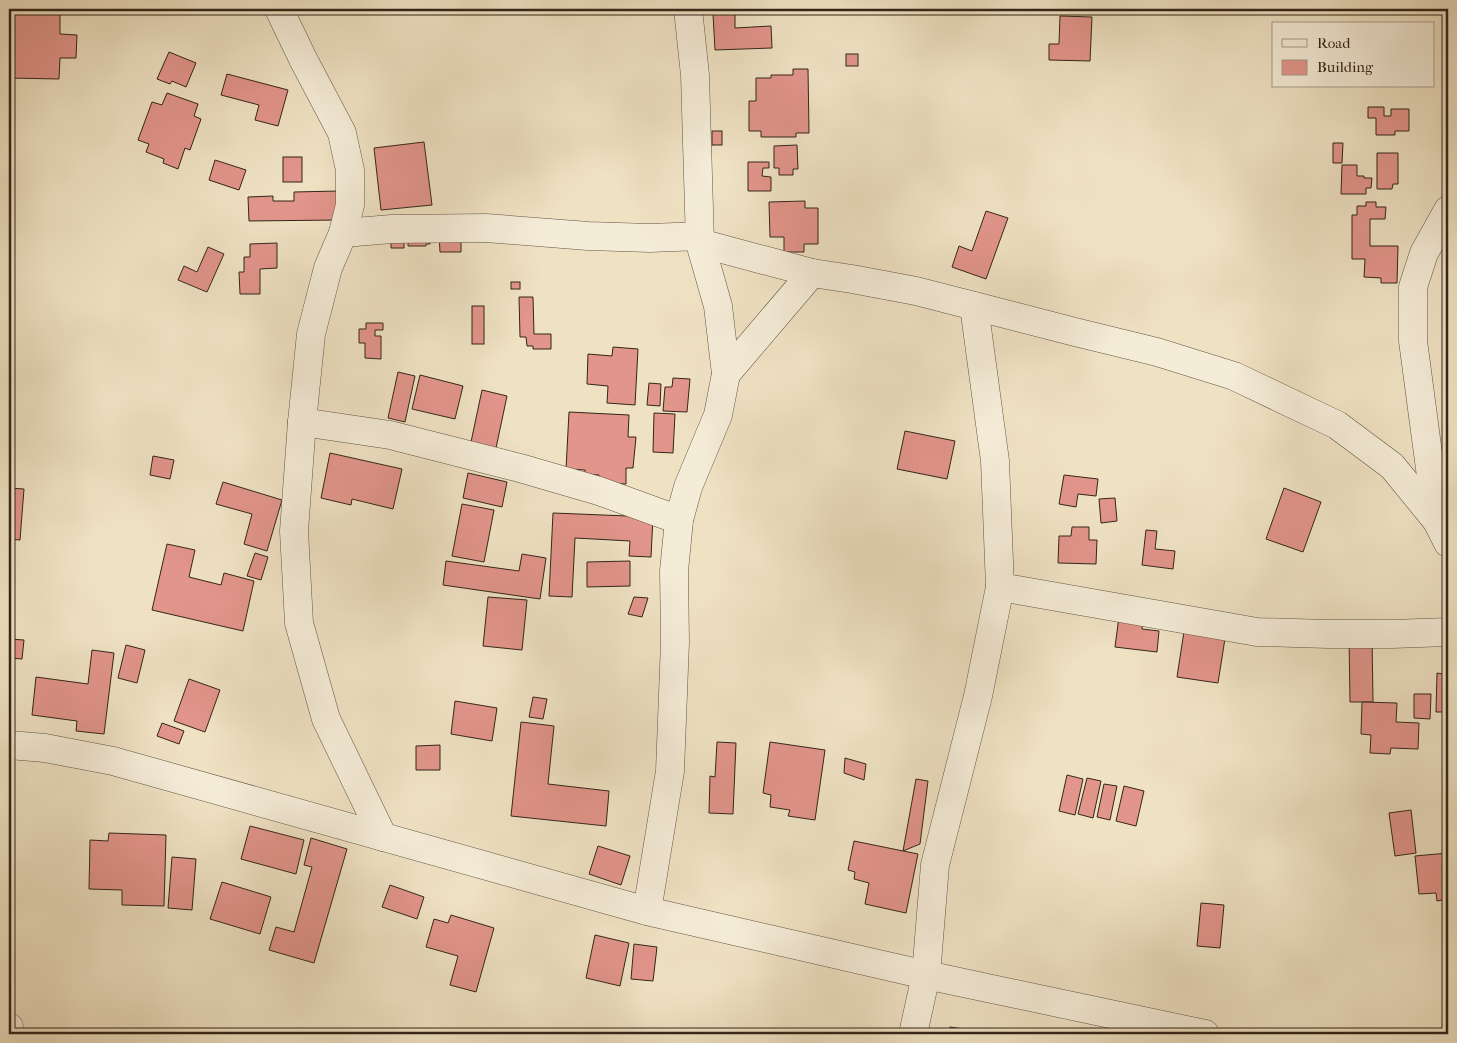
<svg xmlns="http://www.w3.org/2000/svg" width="1457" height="1043" font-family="'IM FELL French Canon',serif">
  <rect width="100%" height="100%" fill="#efe2c3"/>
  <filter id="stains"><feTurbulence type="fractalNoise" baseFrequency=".004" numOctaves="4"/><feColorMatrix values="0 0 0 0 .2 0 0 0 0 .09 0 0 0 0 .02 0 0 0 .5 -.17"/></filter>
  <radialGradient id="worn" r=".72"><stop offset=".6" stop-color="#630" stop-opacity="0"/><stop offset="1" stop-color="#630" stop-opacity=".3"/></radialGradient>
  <g fill="#e2958b" stroke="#332519">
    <polygon points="9,9 60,11 60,34 77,35 76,58 60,58 59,79 9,78"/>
    <polygon points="713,14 735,14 735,28 771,26 772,48 715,50"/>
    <polygon points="1060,16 1092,17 1090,61 1049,60 1049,44 1059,44"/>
    <polygon points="169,52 196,63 186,87 172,81 170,84 157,79"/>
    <rect x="846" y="54" width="12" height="12"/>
    <polygon points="793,69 808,69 809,133 796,133 796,137 761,137 761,131 749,131 749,101 756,101 756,78 771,78 771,75 793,75"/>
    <polygon points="227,74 288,90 278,126 255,120 259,105 221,95"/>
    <polygon points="167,93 198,104 194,116 201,119 190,150 185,148 178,169 163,163 164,159 146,152 149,144 138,140 152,102 162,105"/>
    <polygon points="1368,107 1384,107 1384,116 1391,116 1391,109 1409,109 1409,131 1395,131 1395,135 1376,135 1376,118 1368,118"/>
    <rect x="712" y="131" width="10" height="14"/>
    <polygon points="424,142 432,205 381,210 374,148"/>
    <polygon points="1333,143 1343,143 1342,163 1333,163"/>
    <polygon points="797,145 798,169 793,169 793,175 779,175 779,168 774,168 774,146"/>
    <polygon points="1377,153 1398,153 1398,184 1393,184 1392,189 1377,189"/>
    <rect x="283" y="157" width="19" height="25"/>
    <polygon points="215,160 246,170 239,190 209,180"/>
    <polygon points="748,162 769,162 769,168 763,168 762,176 771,177 771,191 748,191"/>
    <polygon points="1342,165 1357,165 1357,176 1364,176 1364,178 1372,178 1371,188 1366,188 1366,194 1341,194"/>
    <polygon points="339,191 339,220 249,221 248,197 273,196 273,201 294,201 294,192"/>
    <polygon points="805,201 805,208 818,208 818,244 804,244 804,252 784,252 784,237 770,237 769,202"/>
    <polygon points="1366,202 1376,202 1376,207 1386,207 1385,219 1370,219 1370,246 1398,246 1397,283 1381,283 1381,278 1364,277 1365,259 1352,259 1352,215 1357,215 1357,206 1366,206"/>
    <polygon points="986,211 1008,218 986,279 952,267 959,246 972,251"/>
    <polygon points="430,232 430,244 426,244 426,246 408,246 408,242 404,242 404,248 391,248 391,236"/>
    <polygon points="439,234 461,238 461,252 440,252"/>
    <polygon points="277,243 277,268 260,269 260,294 240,294 239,272 244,272 244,257 250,257 250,244"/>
    <polygon points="208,247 224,254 207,292 178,280 184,266 197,272"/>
    <rect x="511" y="282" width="9" height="7"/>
    <polygon points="519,297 533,297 534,334 551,334 551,349 533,349 533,346 527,346 526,337 520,337"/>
    <rect x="472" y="306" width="12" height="38"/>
    <polygon points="366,323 383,323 383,330 375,330 375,336 381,336 381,359 365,358 365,343 359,343 359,329 366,329"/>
    <polygon points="613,347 638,349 635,405 607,403 608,386 587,384 588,354 612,356"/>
    <polygon points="398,372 415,376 405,422 388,418"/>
    <polygon points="420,375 463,386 455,419 412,409"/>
    <polygon points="673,378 690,379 687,412 663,411 665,387 672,387"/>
    <polygon points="649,383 661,384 660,406 647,405"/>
    <polygon points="482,390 507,396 496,448 471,442"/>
    <polygon points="569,412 629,415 628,437 636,437 633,468 626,468 626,484 598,483 599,475 585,474 585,470 566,469"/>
    <polygon points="654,413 675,414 673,453 653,452"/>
    <polygon points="905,431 955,441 947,479 897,469"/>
    <polygon points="330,453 402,469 393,509 352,499 351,505 321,498"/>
    <polygon points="153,456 174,460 170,479 150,475"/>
    <polygon points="468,473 507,482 502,507 463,498"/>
    <polygon points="1064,475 1098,479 1096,496 1078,494 1076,507 1059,504"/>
    <polygon points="223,482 282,500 267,551 244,544 252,514 216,504"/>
    <polygon points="9,488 24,489 20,540 9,539"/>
    <polygon points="1284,488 1321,502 1303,552 1266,539"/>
    <polygon points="1115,498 1117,521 1101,523 1099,499"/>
    <polygon points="462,504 494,510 484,562 452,556"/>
    <polygon points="553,513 653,517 651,557 629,556 630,541 575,538 572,597 549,596"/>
    <polygon points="1072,527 1089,527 1089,540 1097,540 1096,564 1058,563 1059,536 1071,536"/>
    <polygon points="1146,530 1157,531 1155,549 1175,551 1173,569 1142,565"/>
    <polygon points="167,544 195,550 189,577 221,585 224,573 254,581 243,631 152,610"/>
    <polygon points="255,553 268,557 261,580 247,576"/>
    <polygon points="522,554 546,558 540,599 443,585 446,561 519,571"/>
    <polygon points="630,561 630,586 587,587 587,562"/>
    <polygon points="488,597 527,600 522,650 483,646"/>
    <polygon points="634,597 648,598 642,617 628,614"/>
    <polygon points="1120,609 1143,612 1142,629 1159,631 1157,652 1115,647"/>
    <polygon points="1185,625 1226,632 1218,683 1177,677"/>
    <polygon points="1349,638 1372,638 1373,702 1350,702"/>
    <polygon points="9,639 24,640 22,659 9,658"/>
    <polygon points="126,645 145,650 137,683 118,678"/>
    <polygon points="92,650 114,653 104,734 76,731 77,721 32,715 36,677 88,684"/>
    <polygon points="1443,657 1448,658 1448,724 1444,724 1444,712 1436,712 1437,673 1443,674"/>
    <polygon points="189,679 220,690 205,732 174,721"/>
    <polygon points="1414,694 1431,694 1430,719 1414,718"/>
    <polygon points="533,697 547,699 543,719 529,717"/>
    <polygon points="455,701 497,708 492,741 451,734"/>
    <polygon points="1362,702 1397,703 1396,722 1419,723 1418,749 1391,748 1390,754 1370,753 1371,735 1361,734"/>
    <polygon points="521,722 554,726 548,784 609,791 606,826 511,816"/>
    <polygon points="162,723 184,731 179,744 157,736"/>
    <polygon points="717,742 736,743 733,814 709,813 710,776 715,777"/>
    <polygon points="770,742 825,750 815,820 788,816 790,810 770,807 771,795 763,793"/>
    <polygon points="440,745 440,770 416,770 416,746"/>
    <polygon points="845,758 866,764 864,780 844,773"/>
    <polygon points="1067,775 1083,779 1075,815 1059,811"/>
    <polygon points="1087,778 1101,781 1093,818 1078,814"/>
    <polygon points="916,779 928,781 920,844 903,851"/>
    <polygon points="1104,784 1117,786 1110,820 1097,817"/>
    <polygon points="1124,786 1144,791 1136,826 1116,821"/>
    <polygon points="1411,810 1416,853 1395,856 1389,813"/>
    <polygon points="250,826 304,840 296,874 241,859"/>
    <polygon points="109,833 166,835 164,906 122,905 122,890 89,889 90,840 108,841"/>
    <polygon points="311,838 347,849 314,963 269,950 276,927 294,932 312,867 304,865"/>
    <polygon points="854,841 918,854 906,913 865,904 869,883 854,879 855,872 848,870"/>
    <polygon points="598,846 630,856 621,885 589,874"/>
    <polygon points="1448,853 1448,899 1437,901 1436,893 1419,894 1415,856"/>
    <polygon points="172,857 196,859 192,910 168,908"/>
    <polygon points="222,882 271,897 260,934 210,919"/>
    <polygon points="390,885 424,897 417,919 382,907"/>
    <polygon points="1201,903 1224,905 1220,948 1197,946"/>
    <polygon points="451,915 494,928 476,992 450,985 458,956 426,947 434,919 448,923"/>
    <polygon points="595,935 629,943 620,986 586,978"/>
    <polygon points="634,944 657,947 653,981 631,979"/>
    <polygon points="1445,1018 1448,1019 1448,1034 1440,1034"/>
    <polygon points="950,1027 977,1031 977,1034 949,1034"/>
  </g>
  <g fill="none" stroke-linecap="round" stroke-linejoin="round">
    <defs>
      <g id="minor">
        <polyline points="279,9 303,59 342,133 350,170 350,205 343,233 328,268 311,334 302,422 294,531 299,623 326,719 383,837"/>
        <polyline points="343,233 392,229 486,228 588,236 650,238 700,236"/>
        <polyline points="700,243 812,273 852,279 916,291 1075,332 1157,352 1234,376 1337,425 1392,466 1437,521 1448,543"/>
        <polyline points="726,374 812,273"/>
        <polyline points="302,422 390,435 520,468 599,491 679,520"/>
        <polyline points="1437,521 1413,341 1413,287 1424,253 1448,210"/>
        <polyline points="1000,587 1257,632 1328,634 1392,634 1448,632"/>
        <polyline points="9,745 45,748 113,761 647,911 926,975 1205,1034"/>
        <polyline points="647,911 670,771 675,642 674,571 679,520 688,487 718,415 726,374 718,306 700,243 695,75 688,9"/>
        <polyline points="9,1027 9,1034"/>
        <polyline points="913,1034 926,975 935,865 978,696 1000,587 995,461 974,306"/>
      </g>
    </defs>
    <use href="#minor" stroke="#625444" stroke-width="29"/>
    <use href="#minor" stroke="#f5ecd8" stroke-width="28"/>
  </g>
  <rect width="1457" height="1043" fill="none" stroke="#efe2c3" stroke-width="30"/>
  <rect x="10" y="10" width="1437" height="1023" fill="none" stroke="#332519" stroke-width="2.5"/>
  <rect x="15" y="15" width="1427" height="1013" fill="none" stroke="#332519"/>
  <rect x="1272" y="22" width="162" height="65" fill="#f5ecd8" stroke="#a79c8c"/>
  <rect x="1282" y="39" width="25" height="8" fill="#f5ecd8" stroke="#a79c8c"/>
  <text x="1317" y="48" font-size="15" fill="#332519">Road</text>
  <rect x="1282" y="60" width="25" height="15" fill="#e2958b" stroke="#a79c8c"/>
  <text x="1317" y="72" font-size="15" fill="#332519">Building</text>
  <rect width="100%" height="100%" filter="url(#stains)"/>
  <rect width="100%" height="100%" fill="url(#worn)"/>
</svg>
